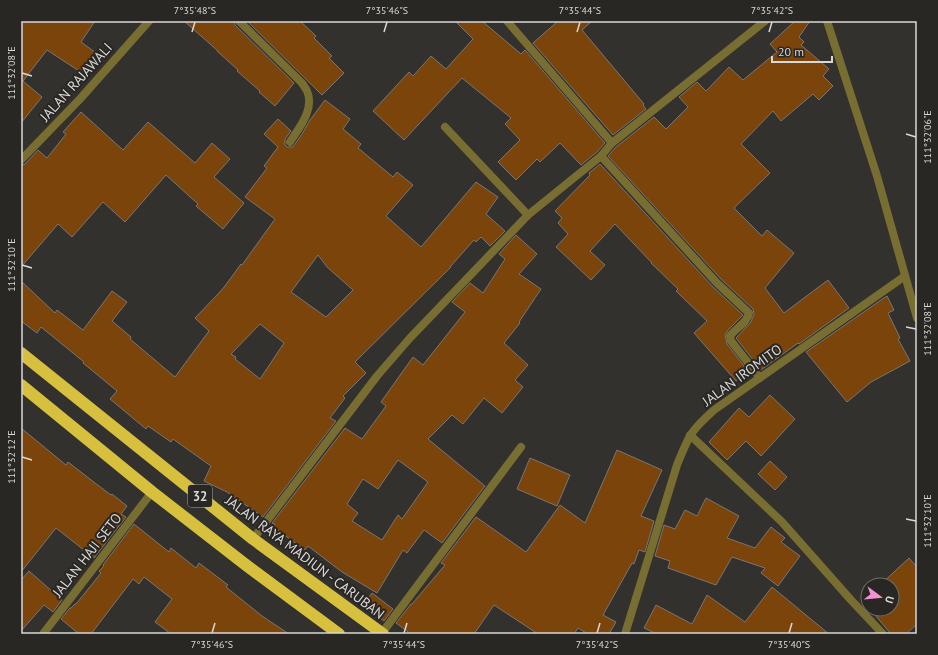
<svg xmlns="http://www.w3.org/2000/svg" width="938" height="655" font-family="'PT Sans',sans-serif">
  <rect width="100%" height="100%" fill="#33312e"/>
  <g fill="#7a440a" stroke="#797673" fill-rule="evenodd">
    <polygon points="21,21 95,21 81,42 96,53 82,73 47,50 23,81 42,97 21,123"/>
    <polygon points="184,21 234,21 235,25 294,83 275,106 259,92 260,91 237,71 238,70 217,51 218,51"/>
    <polygon points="247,21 300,21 316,36 314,38 332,56 329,58 344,73 322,95"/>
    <polygon points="455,21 482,21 521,54 525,50 605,143 597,152 581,165 560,143 540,162 537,159 516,180 498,162 520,140 505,124 511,118 462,78 404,140 373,111 409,72 413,76 431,56 446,69 473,39"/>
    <polygon points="558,21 592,21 582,30 644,104 643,105 646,109 613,135 533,43"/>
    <polygon points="795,21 810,21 799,37 804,42 801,45 829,69 823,76 833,86 819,100 813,94 781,121 773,111 741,144 770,173 734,208 762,236 767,230 794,253 765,288 784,313 828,280 849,308 799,344 798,343 761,370 736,338 751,322 754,314 753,309 721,279 608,156 616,147 654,117 666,129 688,107 679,97 697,82 706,91 729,67 743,80 777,52 770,44"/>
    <path d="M 325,100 L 350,119 L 343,129 L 361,144 L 358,148 L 393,177 L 397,172 L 413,185 L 386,216 L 421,247 L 476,182 L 498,197 L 486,214 L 505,231 L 490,246 L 481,237 L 476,242 L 474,240 L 450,267 L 451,267 L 355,362 L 366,373 L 343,396 L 345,398 L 330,418 L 336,421 L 263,517 L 227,492 L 204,481 L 211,466 L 173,439 L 171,442 L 148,426 L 146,429 L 110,399 L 117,391 L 83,363 L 84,362 L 41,327 L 37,333 L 21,321 L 21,281 L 55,313 L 57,310 L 83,330 L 112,291 L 127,302 L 112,321 L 131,337 L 130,339 L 175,377 L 209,331 L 195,318 L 218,294 L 225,286 L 241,264 L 242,265 L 275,219 L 245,197 L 267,168 L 264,166 L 278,147 L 264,134 L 278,119 L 291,131 L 285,139 L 285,145 L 287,147 L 293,147 L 302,134 L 310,120 ZM 318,255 L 327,267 L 353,290 L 326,317 L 291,292 ZM 260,324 L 284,343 L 260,379 L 235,359 L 236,357 L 231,354 Z"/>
    <polygon points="81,112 123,150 148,122 195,163 212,143 230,159 214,177 244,203 223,229 196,206 198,204 166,175 125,222 103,202 72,237 58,224 21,267 21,165 25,164 38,150 47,158 66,134 63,132"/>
    <polygon points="600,164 713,287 743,315 728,330 725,335 727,344 748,371 736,381 694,333 707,321 676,291 678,289 651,263 652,263 615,224 590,251 605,265 591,280 556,247 568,234 558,223 562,218 555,211 590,175 589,173"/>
    <path d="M 516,235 L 537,254 L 519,274 L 541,289 L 519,322 L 520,323 L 504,343 L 528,365 L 515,380 L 523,387 L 502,413 L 484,398 L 463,424 L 452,415 L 428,439 L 485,486 L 442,543 L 424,530 L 407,553 L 403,550 L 377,593 L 342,572 L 308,546 L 305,550 L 273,527 L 275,524 L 272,523 L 345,428 L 362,439 L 386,406 L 381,402 L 413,357 L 423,365 L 465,312 L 452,302 L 470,283 L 483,293 L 505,259 L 499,254 ZM 398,460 L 428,482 L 402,519 L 398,515 L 382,540 L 352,521 L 358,513 L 347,504 L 363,479 L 378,489 Z"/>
    <polygon points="887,296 894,310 888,313 900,338 898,339 910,361 871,382 847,402 806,352 881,300"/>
    <polygon points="770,395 795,419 761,456 746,441 727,460 709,442 739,408 749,417"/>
    <polygon points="21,428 66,465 68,462 95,483 111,495 112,494 127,506 121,514 126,517 94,558 56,528 21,572"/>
    <polygon points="617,450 662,470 641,516 654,521 645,552 639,550 634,564 632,563 603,615 616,622 609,634 588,634 578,628 574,634 538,634 494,605 474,634 411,634 396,623 411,604 412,604 445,565 441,563 476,517 526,552 560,505 585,523"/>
    <polygon points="530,458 570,475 557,506 517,489"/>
    <polygon points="770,461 787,477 775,490 758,474"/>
    <polygon points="706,498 739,516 727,538 755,548 771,527 785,538 781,542 800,556 778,586 761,573 765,568 732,557 716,585 668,568 670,561 655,556 664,525 675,529 685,510 697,516"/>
    <polygon points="134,524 169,552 171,548 196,568 199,563 228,585 226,587 262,616 289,634 171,634 155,622 172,599 144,577 139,584 133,579 91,634 79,634 61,619 70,608 71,608 75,604 76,604 101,573 99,571 104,566 103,565"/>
    <polygon points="909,558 917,567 917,624 906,634 891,634 870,609 892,609 892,585 880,585"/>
    <polygon points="29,571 62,600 53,612 44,605 21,631 21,580"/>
    <polygon points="772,587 829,634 657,634 644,628 656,605 692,624 707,595 745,622"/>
    <polygon points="372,593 393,609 384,621 363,606"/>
  </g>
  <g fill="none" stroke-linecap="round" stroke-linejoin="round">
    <g stroke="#796e31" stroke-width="8">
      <path d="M 239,21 L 302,83 C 304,86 306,89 307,91 C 315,109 299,128 290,142"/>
      <polyline points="507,21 612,143"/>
      <polyline points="827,21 877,176 917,318"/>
      <polyline points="445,127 528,215"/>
      <path d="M 601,156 L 717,283 L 749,313 C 748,322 736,328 730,336 L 731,341 L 760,378"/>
      <polyline points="21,160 80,99 149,21"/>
      <polyline points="690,435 782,522 851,600 883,634"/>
      <polyline points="253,539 377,376 410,338 528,215 601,156 612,143 765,21"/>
      <polyline points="382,633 521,447"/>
      <polyline points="43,634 152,492"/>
      <path d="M 625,634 L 677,465 C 681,455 685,445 690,436 C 696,426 705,418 714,410 L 905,276"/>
    </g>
    <g stroke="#d7c03d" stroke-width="12">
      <polyline points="21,353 253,539 383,634"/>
      <polyline points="21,385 152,492 246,565 339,634"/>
    </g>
  </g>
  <path fill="none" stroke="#d9d8d6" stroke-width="1.5" d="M 192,32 L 195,22M 384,32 L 387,22M 577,32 L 580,22M 769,32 L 772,22M 22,73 L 32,76M 906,134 L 916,137M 22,265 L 32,268M 906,327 L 916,329M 22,457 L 32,460M 906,519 L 916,521M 212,633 L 215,623M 404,633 L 407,623M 597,633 L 600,623M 789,633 L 792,623"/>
  <g text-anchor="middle" stroke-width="4" stroke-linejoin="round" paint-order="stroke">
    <rect fill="#292724" stroke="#a4a3a1" stroke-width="1" x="188" y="485" width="24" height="22" rx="3"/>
    <g font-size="13" font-weight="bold" fill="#d9d8d6">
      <text x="200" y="501">32</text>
    </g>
    <g font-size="14" fill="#d9d8d6" stroke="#292724">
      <text transform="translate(76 82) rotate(-48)" y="5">JALAN RAJAWALI</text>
      <text transform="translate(742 375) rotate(-36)" y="5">JALAN IROMITO</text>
      <text transform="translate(87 555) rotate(-52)" y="5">JALAN HAJI SETO</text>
      <text transform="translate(305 557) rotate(37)" y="5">JALAN RAYA MADIUN - CARUBAN</text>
    </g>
  </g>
  <rect width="938" height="655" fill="none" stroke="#292724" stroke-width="44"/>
  <g transform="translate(880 597) rotate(106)"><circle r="19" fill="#292724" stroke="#6f6e6b"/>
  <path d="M0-3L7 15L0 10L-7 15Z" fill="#f491d4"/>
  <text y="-6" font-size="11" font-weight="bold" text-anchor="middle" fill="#d9d8d6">U</text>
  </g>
  <path d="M772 56v6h60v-6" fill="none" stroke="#d9d8d6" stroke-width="2"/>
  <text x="778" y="56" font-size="12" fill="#d9d8d6" stroke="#292724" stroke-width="3" paint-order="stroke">20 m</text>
  <rect x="22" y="22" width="894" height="611" fill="none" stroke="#d9d8d6" stroke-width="1.5"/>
  <g font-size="10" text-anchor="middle" fill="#d9d8d6">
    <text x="195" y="14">7°35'48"S</text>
    <text x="387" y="14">7°35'46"S</text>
    <text x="580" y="14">7°35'44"S</text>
    <text x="772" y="14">7°35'42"S</text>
    <text transform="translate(11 73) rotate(-90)" y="4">111°32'08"E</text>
    <text transform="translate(927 137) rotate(-90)" y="4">111°32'06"E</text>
    <text transform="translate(11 265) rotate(-90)" y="4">111°32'10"E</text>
    <text transform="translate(927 329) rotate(-90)" y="4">111°32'08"E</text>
    <text transform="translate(11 457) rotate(-90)" y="4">111°32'12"E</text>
    <text transform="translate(927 521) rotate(-90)" y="4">111°32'10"E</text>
    <text x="212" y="648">7°35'46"S</text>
    <text x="404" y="648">7°35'44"S</text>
    <text x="597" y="648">7°35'42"S</text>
    <text x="789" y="648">7°35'40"S</text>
  </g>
</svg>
